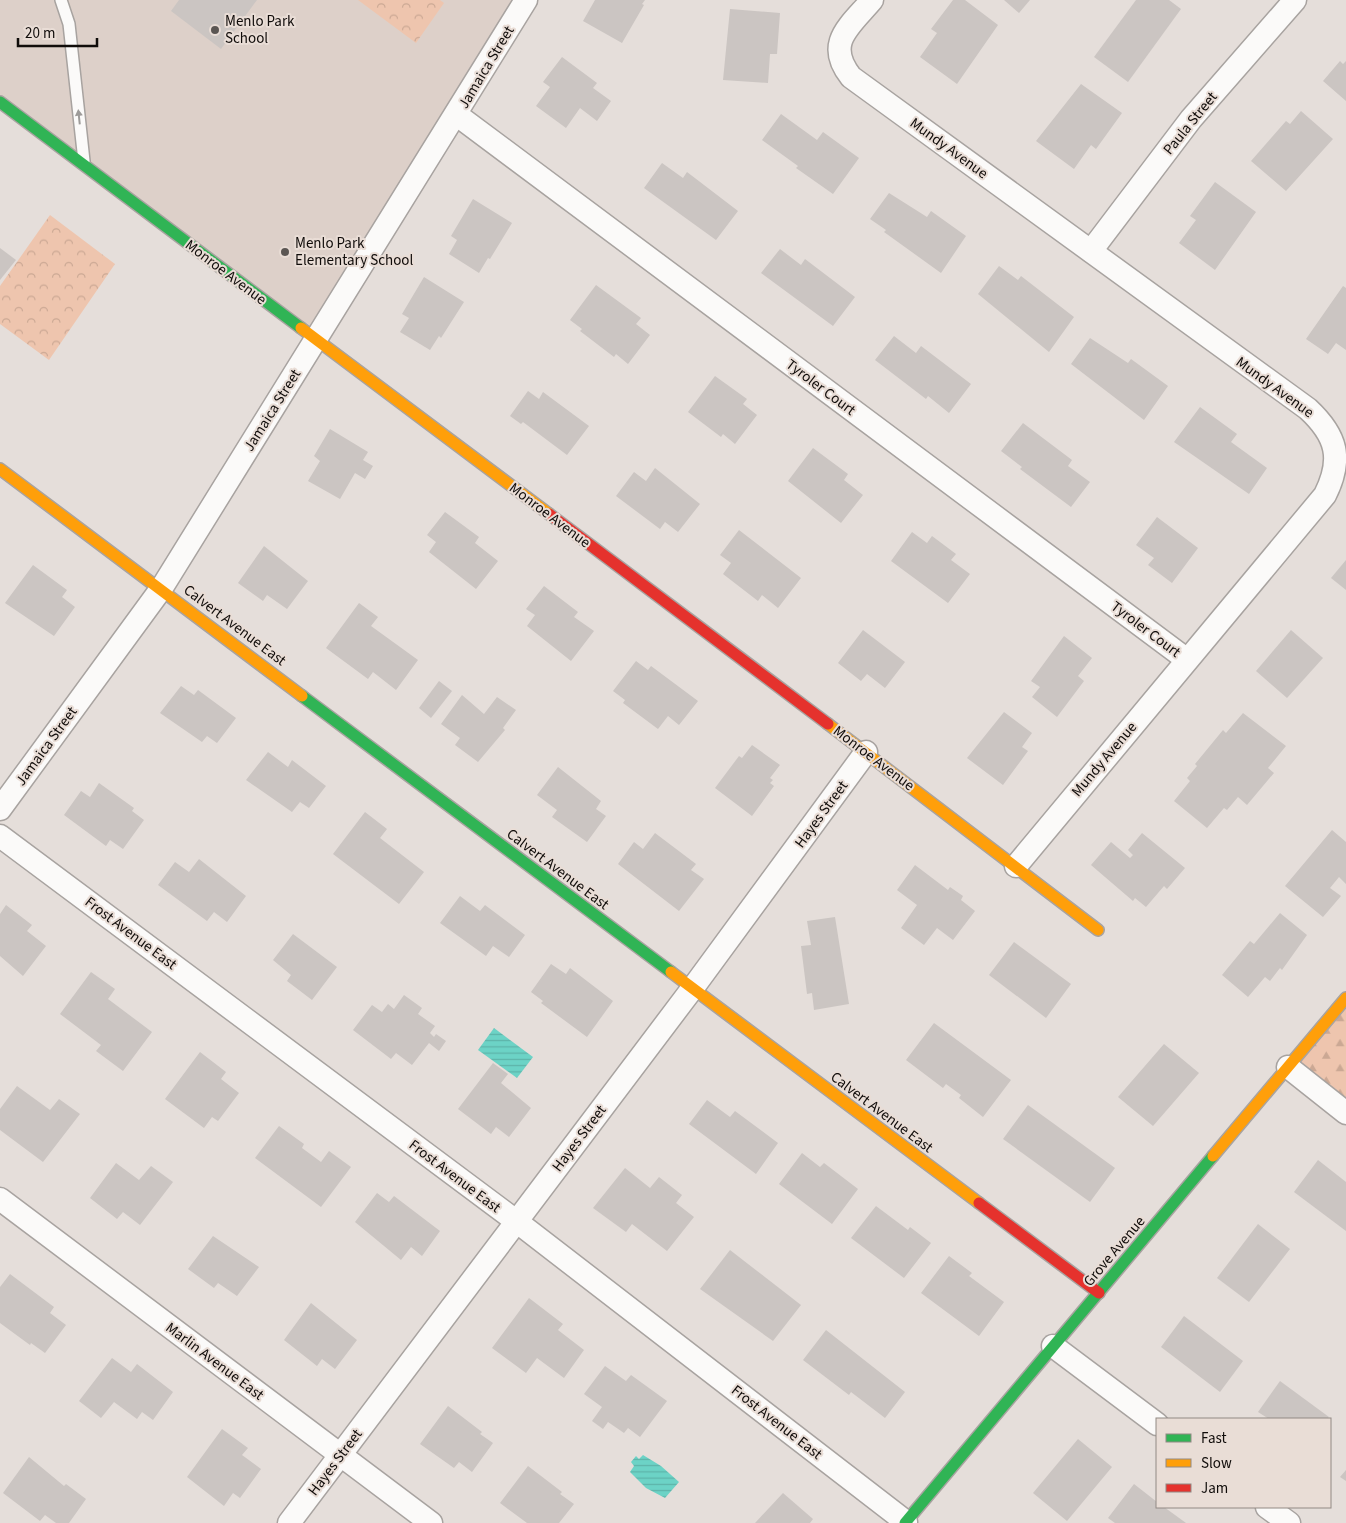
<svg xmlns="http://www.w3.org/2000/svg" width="1346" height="1523" font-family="'Source Sans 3',sans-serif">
  <defs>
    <pattern id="forest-firs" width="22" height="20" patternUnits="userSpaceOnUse" patternTransform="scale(1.25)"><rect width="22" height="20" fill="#eec5ae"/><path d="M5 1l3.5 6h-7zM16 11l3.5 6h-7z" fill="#cba894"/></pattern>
    <pattern id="park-crowns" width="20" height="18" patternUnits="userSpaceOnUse" patternTransform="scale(1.25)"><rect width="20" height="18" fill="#eec5ae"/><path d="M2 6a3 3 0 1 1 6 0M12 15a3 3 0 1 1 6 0" fill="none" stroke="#cba894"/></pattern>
    <pattern id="water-rules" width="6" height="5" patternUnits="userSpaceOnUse" patternTransform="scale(1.25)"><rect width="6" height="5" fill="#6cd3c6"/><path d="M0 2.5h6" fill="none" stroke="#5db4a9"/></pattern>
  </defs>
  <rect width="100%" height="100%" fill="#e5deda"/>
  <polygon fill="#ddd0c9" points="0,0 529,0 316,339 0,102"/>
  <polygon fill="url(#forest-firs)" points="1346,1003 1346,1113 1288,1067"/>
  <g fill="url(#park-crowns)">
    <polygon points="358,0 440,0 444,3 416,43"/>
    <polygon points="50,215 115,264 49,360 0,324 0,286"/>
  </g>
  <g fill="url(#water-rules)">
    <polygon points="494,1028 533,1057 517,1078 478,1050"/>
    <polygon points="643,1455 661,1466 679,1482 665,1498 646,1488 630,1472 634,1466 631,1462 636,1456 639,1459"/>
  </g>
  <g fill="#cbc5c2">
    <polygon points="179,0 257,0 221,49 171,11"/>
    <polygon points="595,0 645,0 642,4 644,5 622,43 583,21"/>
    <polygon points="953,0 965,0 998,25 957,84 920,57 937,33 931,29"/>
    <polygon points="1004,0 1030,0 1019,13"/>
    <polygon points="1136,0 1169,0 1181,9 1128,82 1094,57"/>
    <polygon points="730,9 780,13 777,54 770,54 768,83 723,80"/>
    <polygon points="562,57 597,83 593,88 611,101 597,121 580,108 566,128 536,106 550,87 543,82"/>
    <polygon points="1340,61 1343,64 1346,61 1346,101 1323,81"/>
    <polygon points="1081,84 1122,113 1096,149 1091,145 1074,169 1036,141"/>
    <polygon points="1301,111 1333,139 1286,191 1251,161 1286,121 1290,124"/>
    <polygon points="781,114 817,140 823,132 859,158 833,194 796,168 798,166 762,140"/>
    <polygon points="662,163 683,178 687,172 738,211 716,240 644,188"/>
    <polygon points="1215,182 1256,212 1215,270 1179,243 1196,220 1190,216"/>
    <polygon points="889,193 927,217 931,211 966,236 941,273 884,232 886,230 870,219"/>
    <polygon points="473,199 512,223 490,259 488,258 479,273 449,254 457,240 451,236"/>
    <polygon points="0,248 16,260 0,280"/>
    <polygon points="780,249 801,265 805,259 855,297 833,326 761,273"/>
    <polygon points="999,266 1018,280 1021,276 1074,317 1049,352 978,294"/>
    <polygon points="424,277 464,302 441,338 439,336 430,350 400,332 409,318 402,314"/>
    <polygon points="596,285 641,318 636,324 650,335 628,364 616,354 614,357 580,331 582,329 570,320"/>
    <polygon points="1343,286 1346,288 1346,350 1336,343 1328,354 1306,339"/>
    <polygon points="894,336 916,353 921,346 971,384 949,413 928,396 926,399 875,360"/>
    <polygon points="1090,338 1128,363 1131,359 1168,386 1144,420 1071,364"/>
    <polygon points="715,376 747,399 743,404 757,415 735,444 723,434 721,437 688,412"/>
    <polygon points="528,391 539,399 543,392 589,426 567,455 523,422 521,424 510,416"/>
    <polygon points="1200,407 1237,434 1231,442 1267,468 1249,494 1174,442"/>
    <polygon points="1023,423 1072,460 1068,466 1090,482 1071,507 1020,469 1022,467 1001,451"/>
    <polygon points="330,429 368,452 363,460 373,466 365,479 355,473 340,499 308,481 320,461 314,456"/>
    <polygon points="813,448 848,474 844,480 863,495 841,523 788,481"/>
    <polygon points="655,468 700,504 678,532 665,522 660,529 616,496 634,472 646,481"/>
    <polygon points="445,512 479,537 475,543 498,561 476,589 429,552 436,542 427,535"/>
    <polygon points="1157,517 1198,548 1172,583 1148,565 1154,558 1136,545"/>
    <polygon points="739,530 801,578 778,608 762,595 758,601 723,574 731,563 720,555"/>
    <polygon points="912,532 927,543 932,536 956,554 951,560 970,574 948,603 891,561"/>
    <polygon points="264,546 308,581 287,609 267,595 263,601 238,583"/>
    <polygon points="1346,560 1346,590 1331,578"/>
    <polygon points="33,565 67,590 62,597 75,607 54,636 5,603"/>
    <polygon points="544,586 578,612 574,617 594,631 571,661 527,626 535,615 526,609"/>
    <polygon points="359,603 378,617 371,626 418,660 396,690 373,672 368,679 326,648"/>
    <polygon points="863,630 905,662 885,688 867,674 861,681 838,663"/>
    <polygon points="1291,630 1323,658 1287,698 1256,671"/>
    <polygon points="1064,636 1092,658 1078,676 1084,681 1057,717 1032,697 1040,687 1031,681"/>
    <polygon points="636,661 648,670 651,666 698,701 679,725 668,716 658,729 623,703 625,700 613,691"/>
    <polygon points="439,681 452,691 431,718 419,708"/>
    <polygon points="181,686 194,695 198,690 236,718 217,743 207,736 202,742 160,713"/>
    <polygon points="462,695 484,714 497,697 516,710 503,728 505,730 478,762 455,745 460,738 441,724"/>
    <polygon points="1004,712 1032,733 1022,747 1028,751 1003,785 967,758"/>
    <polygon points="1243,713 1286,746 1268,768 1274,773 1247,805 1238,797 1227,810 1224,808 1207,828 1174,801 1190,781 1187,778 1197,766 1195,764 1223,730 1226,733"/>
    <polygon points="752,745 780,765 770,778 773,780 770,783 774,786 752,816 715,788 739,756 742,758"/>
    <polygon points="268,752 288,767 292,760 326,786 309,808 300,802 292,812 246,780"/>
    <polygon points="558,767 601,801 596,809 606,816 587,842 552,817 557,810 537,795"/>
    <polygon points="99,783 134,808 132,811 144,820 123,849 110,840 106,846 64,815 81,791 90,797"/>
    <polygon points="365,812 387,829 380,838 424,872 399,904 333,854"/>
    <polygon points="1332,830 1346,842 1346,884 1339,877 1330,888 1341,896 1323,917 1285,886"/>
    <polygon points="655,833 696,864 691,870 704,879 679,911 618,864 634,842 643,849"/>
    <polygon points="1142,833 1185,868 1167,889 1164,886 1146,907 1135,898 1133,901 1091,865 1111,842 1130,858 1133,855 1128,850"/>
    <polygon points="199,859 246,896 227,922 214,912 207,921 158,885 175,862 189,872"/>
    <polygon points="915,865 948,890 950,887 963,896 961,900 975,911 953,940 937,928 924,945 901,928 917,905 897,890"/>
    <polygon points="460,896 480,911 485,905 525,935 509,957 493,946 486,956 440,923"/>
    <polygon points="6,905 32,925 27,931 46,946 23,976 0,956 0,914"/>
    <polygon points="1280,913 1307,935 1282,970 1280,968 1270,981 1265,977 1248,997 1222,975 1250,941 1254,944"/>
    <polygon points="835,917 849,1004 814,1010 812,993 807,994 801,946 811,945 807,921"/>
    <polygon points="293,934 337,967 312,1000 287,981 291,975 273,960"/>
    <polygon points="1014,942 1071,984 1046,1018 989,975"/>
    <polygon points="551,964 566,974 570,968 613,1001 587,1037 541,1003 543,1001 531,992"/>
    <polygon points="91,972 115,989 108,999 152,1032 123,1071 96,1051 101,1045 60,1014"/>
    <polygon points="404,995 422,1008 418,1014 435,1026 430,1033 434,1037 436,1034 446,1041 439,1051 429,1043 412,1065 396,1053 391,1059 353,1030 372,1005 382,1012 388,1004 394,1009"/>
    <polygon points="934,1023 1011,1080 983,1117 959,1098 961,1095 946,1084 943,1088 906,1060"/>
    <polygon points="1164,1044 1199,1073 1153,1126 1118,1097"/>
    <polygon points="200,1052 226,1072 221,1079 239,1093 218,1121 212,1117 204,1128 165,1099"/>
    <polygon points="493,1063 508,1074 501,1083 531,1108 509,1137 496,1127 491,1134 458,1109"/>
    <polygon points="17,1086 50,1110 59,1099 80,1114 43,1162 0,1130 0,1109"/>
    <polygon points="707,1100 730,1117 735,1111 778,1143 756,1174 689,1124"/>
    <polygon points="1028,1105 1115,1168 1090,1202 1003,1139"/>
    <polygon points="279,1126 304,1144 302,1148 321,1162 329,1151 351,1167 321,1207 255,1158"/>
    <polygon points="802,1153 820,1167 824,1163 858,1189 832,1224 779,1184"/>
    <polygon points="1318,1160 1346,1182 1346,1231 1294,1192"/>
    <polygon points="116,1163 139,1180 151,1166 173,1182 140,1225 123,1212 117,1219 90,1198"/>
    <polygon points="625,1168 650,1188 659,1177 682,1195 676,1203 694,1217 667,1251 632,1224 626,1232 593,1208"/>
    <polygon points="377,1193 389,1202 394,1196 440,1231 422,1256 411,1247 401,1260 355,1222"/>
    <polygon points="876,1206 908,1230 910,1227 931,1243 904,1278 851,1238"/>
    <polygon points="1258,1224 1290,1249 1249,1302 1217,1278"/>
    <polygon points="213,1236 259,1267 237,1296 218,1283 214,1288 188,1269"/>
    <polygon points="730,1250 801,1305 773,1341 700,1289"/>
    <polygon points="949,1256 972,1273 969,1276 1004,1302 979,1336 921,1293"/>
    <polygon points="10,1274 54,1307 50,1313 66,1325 45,1353 31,1343 30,1345 0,1323 0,1287"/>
    <polygon points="529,1298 563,1324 558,1330 584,1350 564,1378 537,1358 526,1373 492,1348"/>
    <polygon points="311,1303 357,1340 335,1369 322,1359 317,1366 284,1340"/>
    <polygon points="1184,1316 1243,1361 1220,1392 1161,1347"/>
    <polygon points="826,1330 905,1392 885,1418 851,1392 849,1395 803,1360"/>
    <polygon points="112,1358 131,1372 137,1364 173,1392 153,1420 142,1412 137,1419 114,1402 101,1418 79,1401"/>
    <polygon points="605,1366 626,1381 631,1375 667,1401 640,1437 628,1428 624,1433 608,1422 603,1429 592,1421 602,1407 584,1394"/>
    <polygon points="1280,1381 1329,1417 1327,1419 1269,1419 1258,1412"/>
    <polygon points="448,1406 482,1432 480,1434 493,1443 472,1472 459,1462 454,1468 420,1444"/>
    <polygon points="222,1429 248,1448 242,1455 261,1469 240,1498 233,1493 224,1506 187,1477"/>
    <polygon points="1078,1439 1112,1467 1067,1521 1033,1493"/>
    <polygon points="29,1457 64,1486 66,1484 86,1499 69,1523 56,1523 45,1515 40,1521 3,1493"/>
    <polygon points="528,1466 562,1492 560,1494 574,1504 559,1523 527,1523 500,1503"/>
    <polygon points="1346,1470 1346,1481 1340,1477"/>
    <polygon points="1134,1484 1157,1502 1157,1507 1164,1507 1186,1523 1115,1523 1108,1518"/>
    <polygon points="783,1493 813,1519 810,1523 755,1523"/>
  </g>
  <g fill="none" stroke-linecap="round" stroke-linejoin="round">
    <defs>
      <polyline id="lane" points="61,0 69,24 84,161"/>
      <g id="street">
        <path d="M 872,0 C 850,26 824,43 851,77 L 1308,409 C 1337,436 1343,459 1325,495 L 1016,866"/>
        <polyline points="457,115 1186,659"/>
        <polyline points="1091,251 1191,119 1295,0"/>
        <polyline points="0,809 161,589 526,0"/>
        <polyline points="0,836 516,1221 906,1522"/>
        <polyline points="1288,1067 1346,1113"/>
        <polyline points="0,1199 431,1523"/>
        <polyline points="1053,1346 1157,1424"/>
        <polyline points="1267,1507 1289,1523"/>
        <polyline points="289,1523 692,989 866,752"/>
      </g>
      <g id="fast">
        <polyline points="0,102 301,328"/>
        <polyline points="302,696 671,972"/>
        <polyline points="905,1523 1213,1156"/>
      </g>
      <g id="slow">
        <polyline points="301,328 549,514"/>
        <polyline points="0,469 302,696"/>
        <polyline points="828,724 1098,930"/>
        <polyline points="671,972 979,1203"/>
        <polyline points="1213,1156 1346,998"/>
      </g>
      <g id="jam">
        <polyline points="549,514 828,724"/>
        <polyline points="979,1203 1099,1293"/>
      </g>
    </defs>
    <use href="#lane" stroke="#a8a3a0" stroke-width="14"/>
    <use href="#street" stroke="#a8a3a0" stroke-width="25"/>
    <use href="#fast" stroke="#a8a3a0" stroke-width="14"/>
    <use href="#slow" stroke="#a8a3a0" stroke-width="14"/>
    <use href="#jam" stroke="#a8a3a0" stroke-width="14"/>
    <use href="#lane" stroke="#fbfaf9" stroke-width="11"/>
    <use href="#street" stroke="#fbfaf9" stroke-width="22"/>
    <use href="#fast" stroke="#30b455" stroke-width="11"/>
    <use href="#slow" stroke="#ff9f0a" stroke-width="11"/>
    <use href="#jam" stroke="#e5322d" stroke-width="11"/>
  </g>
  <defs><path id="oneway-solid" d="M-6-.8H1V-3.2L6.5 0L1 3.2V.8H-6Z" transform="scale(1.25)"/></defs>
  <use fill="#9d9b99" href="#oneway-solid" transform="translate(79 117) rotate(-96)"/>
  <g fill="#5b5653" stroke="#e9ddd6" stroke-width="2">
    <circle cx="215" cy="30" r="5"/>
    <circle cx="285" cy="252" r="5"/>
  </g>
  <g text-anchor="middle" stroke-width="4" stroke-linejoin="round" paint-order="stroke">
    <g font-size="15" fill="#100c0a" stroke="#e9ddd6" text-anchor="start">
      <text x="225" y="26">Menlo Park<tspan x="225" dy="17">School</tspan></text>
      <text x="295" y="248">Menlo Park<tspan x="295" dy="17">Elementary School</tspan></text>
    </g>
    <g font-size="15" fill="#100c0a" stroke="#e9ddd6">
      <text transform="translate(486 67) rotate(-59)" y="5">Jamaica Street</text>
      <text transform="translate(1190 123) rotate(-51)" y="5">Paula Street</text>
      <text transform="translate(949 148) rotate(36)" y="5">Mundy Avenue</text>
      <text transform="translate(226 272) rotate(37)" y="5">Monroe Avenue</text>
      <text transform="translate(821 387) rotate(37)" y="5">Tyroler Court</text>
      <text transform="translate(1275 387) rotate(36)" y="5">Mundy Avenue</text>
      <text transform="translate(272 410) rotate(-58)" y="5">Jamaica Street</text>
      <text transform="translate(550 515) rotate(37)" y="5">Monroe Avenue</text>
      <text transform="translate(235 625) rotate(37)" y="5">Calvert Avenue East</text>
      <text transform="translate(1146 629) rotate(37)" y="5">Tyroler Court</text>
      <text transform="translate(46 746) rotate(-54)" y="5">Jamaica Street</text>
      <text transform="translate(874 758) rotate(37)" y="5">Monroe Avenue</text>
      <text transform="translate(1104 759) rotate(-50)" y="5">Mundy Avenue</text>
      <text transform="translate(821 814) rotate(-54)" y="5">Hayes Street</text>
      <text transform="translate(558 869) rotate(37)" y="5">Calvert Avenue East</text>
      <text transform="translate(131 933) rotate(37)" y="5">Frost Avenue East</text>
      <text transform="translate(882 1112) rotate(37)" y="5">Calvert Avenue East</text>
      <text transform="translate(579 1138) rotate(-53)" y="5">Hayes Street</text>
      <text transform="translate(455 1176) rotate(37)" y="5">Frost Avenue East</text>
      <text transform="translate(1114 1251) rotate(-50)" y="5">Grove Avenue</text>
      <text transform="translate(215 1361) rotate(37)" y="5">Marlin Avenue East</text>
      <text transform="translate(777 1422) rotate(38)" y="5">Frost Avenue East</text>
      <text transform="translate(335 1462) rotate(-53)" y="5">Hayes Street</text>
    </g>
  </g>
  <rect x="1156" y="1418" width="175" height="90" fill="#e9ddd6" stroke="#928984"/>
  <rect x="1166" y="1434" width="25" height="8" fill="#30b455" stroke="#928984"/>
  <text x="1201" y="1443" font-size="15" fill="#100c0a">Fast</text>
  <rect x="1166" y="1459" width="25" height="8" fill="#ff9f0a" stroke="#928984"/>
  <text x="1201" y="1468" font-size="15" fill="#100c0a">Slow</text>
  <rect x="1166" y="1484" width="25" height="8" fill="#e5322d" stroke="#928984"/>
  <text x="1201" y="1493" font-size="15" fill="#100c0a">Jam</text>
  <path d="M18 38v8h79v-8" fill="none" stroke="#100c0a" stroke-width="2.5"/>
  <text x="25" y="38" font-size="15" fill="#100c0a" stroke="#e9ddd6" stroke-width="4" paint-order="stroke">20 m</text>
</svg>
